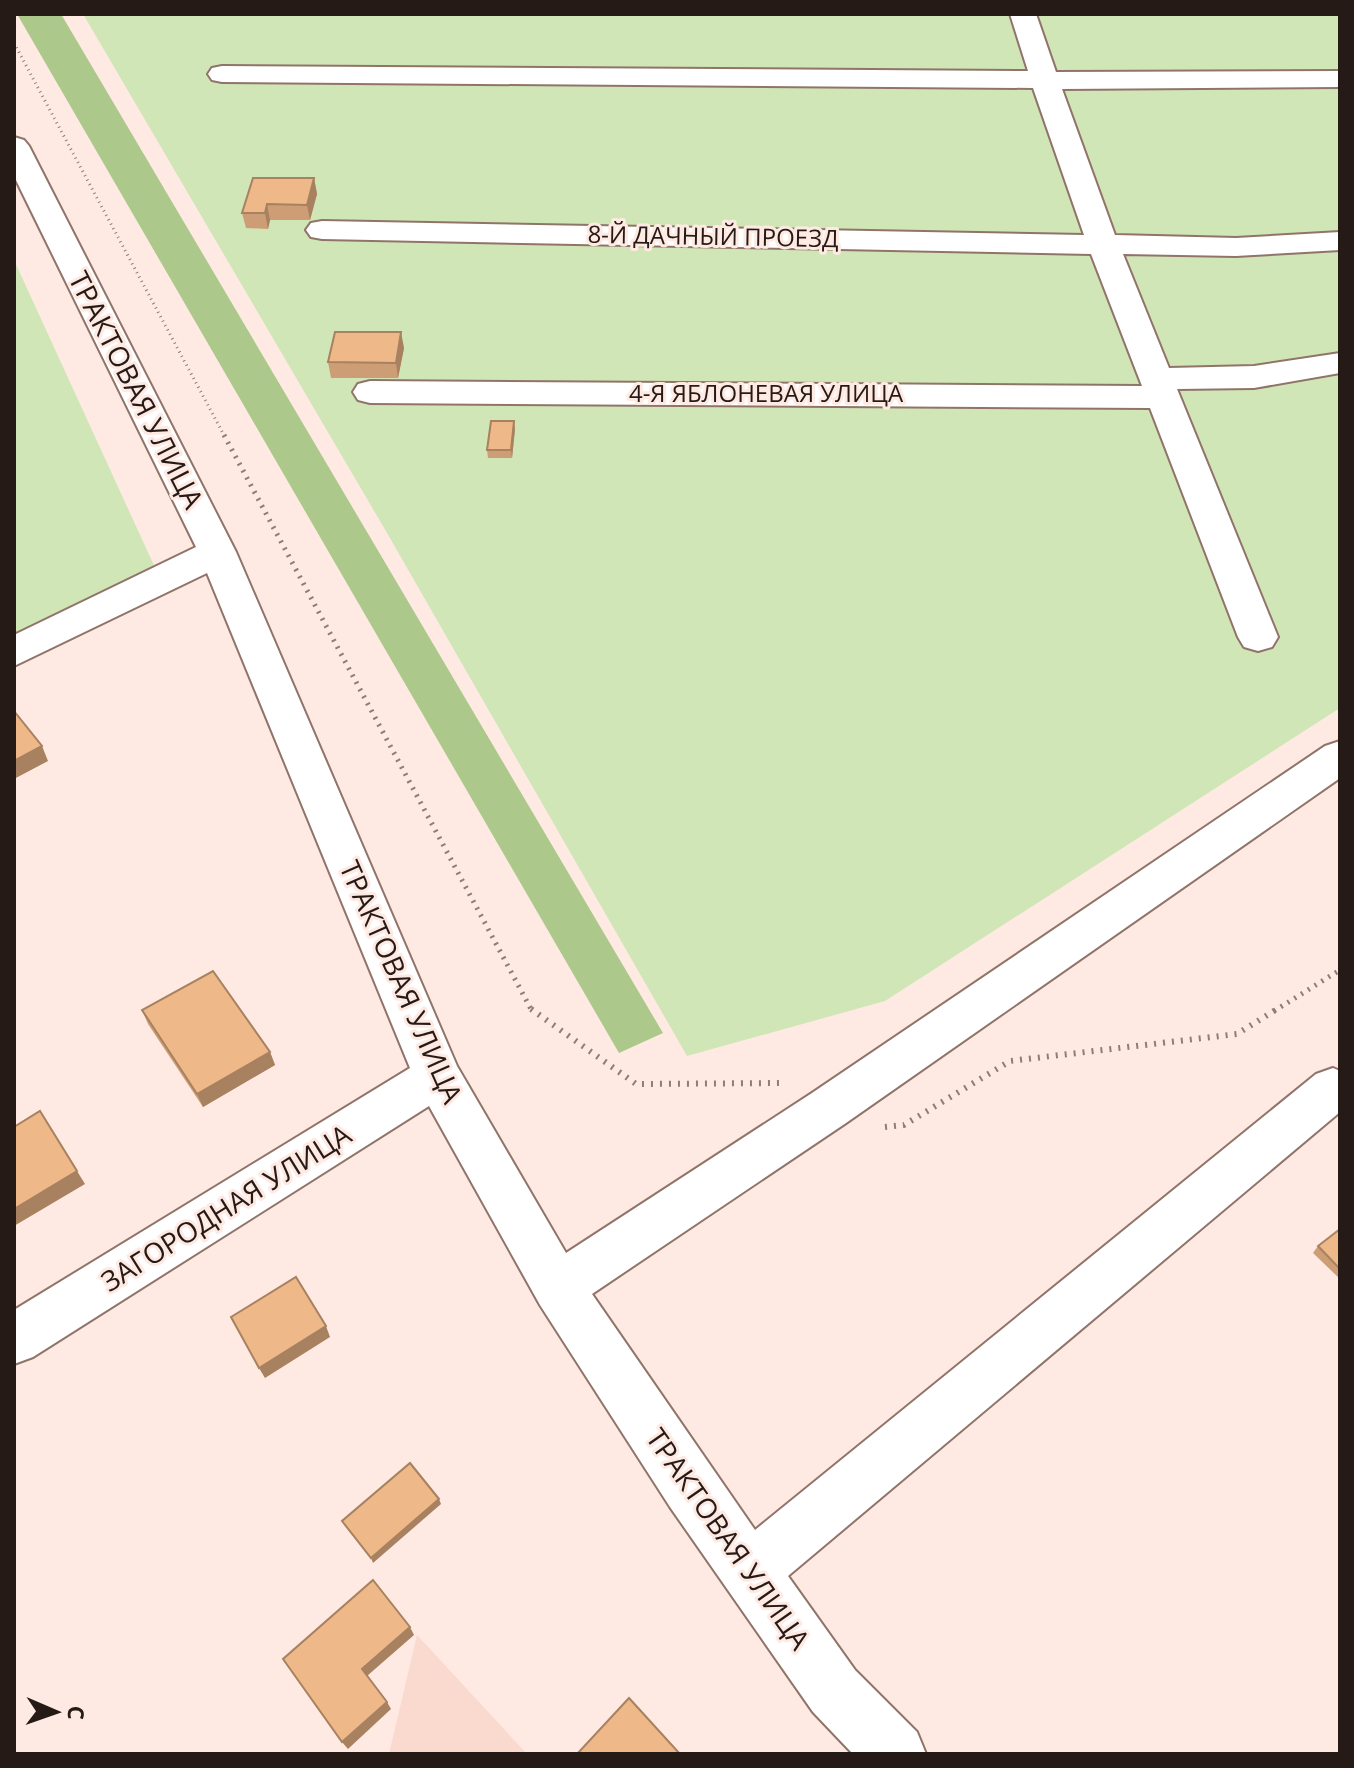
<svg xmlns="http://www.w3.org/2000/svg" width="1354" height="1768" font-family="'Open Sans',sans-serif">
  <rect width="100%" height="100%" fill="#feeae3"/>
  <polygon fill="#fadace" points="417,1635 527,1754 389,1754"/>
  <g fill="#d1e6b7">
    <polygon points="83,14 1340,14 1340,708 885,1001 687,1056 387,533"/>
    <polygon points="14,260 157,572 14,640"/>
  </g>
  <polygon fill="#adc88b" points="17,14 61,14 663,1033 619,1053"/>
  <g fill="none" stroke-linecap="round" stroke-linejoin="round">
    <defs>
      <g id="minor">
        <polygon points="1010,14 1036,14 1056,72 1340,71 1340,87 1062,89 1115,235 1236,238 1340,232 1340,250 1236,256 1123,254 1169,368 1254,366 1340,353 1340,373 1254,388 1177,389 1278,637 1272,647 1258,651 1244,647 1238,637 1150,408 370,403 358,400 353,392 358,384 370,381 1142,386 1091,254 322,239 311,237 306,230 311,223 322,221 1084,235 1033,88 222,82 212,80 208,74 212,68 222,66 1028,71"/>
        <polygon points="14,137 24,140 29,146 236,552 457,1066 566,1253 812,1093 1325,746 1340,741 1340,778 846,1123 592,1294 755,1530 1316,1074 1333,1068 1340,1071 1340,1112 788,1576 855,1670 917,1732 926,1754 853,1754 813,1712 670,1507 540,1305 429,1106 33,1357 14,1364 14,1310 410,1068 207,573 14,666 14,635 196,547 14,176"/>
      </g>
    </defs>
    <use href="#minor" stroke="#907469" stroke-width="4"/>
    <polyline stroke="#8d7d78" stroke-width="3" stroke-dasharray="1 4" stroke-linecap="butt" points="14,43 225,437"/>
    <g stroke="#8d7d78" stroke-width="5" stroke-dasharray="2 6" stroke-linecap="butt">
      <polyline points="224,435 532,1011"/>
      <polyline points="1274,1011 1340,970"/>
    </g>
    <g stroke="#8d7d78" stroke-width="6" stroke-dasharray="2 7" stroke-linecap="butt">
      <polyline points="531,1009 636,1084 782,1083"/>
      <polyline points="885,1127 904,1125 1010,1061 1237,1034 1277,1009"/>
    </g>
    <use href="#minor" fill="#fff" fill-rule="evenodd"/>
  </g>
  <g fill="#cd9e76">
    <polygon points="314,178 317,194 310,220 270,220 268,229 246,228 242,213"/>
    <polygon points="404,348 398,378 331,378 328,362"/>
    <polygon points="515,429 512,458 488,458 487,450"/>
    <polygon points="142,1010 270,1052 275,1065 203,1107 148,1024"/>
    <polygon points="1340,1229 1340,1279 1313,1253 1318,1246"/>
  </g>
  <g fill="#a78160">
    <polygon points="314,178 317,194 310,220 307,205"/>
    <polygon points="267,204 270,220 268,229 265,213"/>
    <polygon points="401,332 404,348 398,378 396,363"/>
    <polygon points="514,421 515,429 512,458 511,450"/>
    <polygon points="42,746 48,761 14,779 14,761"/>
    <polygon points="270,1052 275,1065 203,1107 197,1094"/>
    <polygon points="77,1171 85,1184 14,1226 14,1209"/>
    <polygon points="326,1326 330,1337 265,1378 259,1368"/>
    <polygon points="439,1499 441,1504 373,1563 371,1558"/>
    <polygon points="410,1627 414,1635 367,1676 362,1669"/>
    <polygon points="387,1702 391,1709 348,1749 342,1742"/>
  </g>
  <g fill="#eeb889" stroke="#a78160" stroke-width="2">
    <polygon points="253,178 314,178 307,205 267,204 265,213 242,213"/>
    <polygon points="335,332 401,332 396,363 328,362"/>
    <polygon points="491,421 514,421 511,450 487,450"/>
    <polygon points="14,711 42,746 14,761"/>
    <polygon points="213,971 270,1052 197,1094 142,1010"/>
    <polygon points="40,1111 77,1171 14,1209 14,1127"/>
    <polygon points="1340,1229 1340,1269 1318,1246"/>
    <polygon points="296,1277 326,1326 259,1368 231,1317"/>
    <polygon points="410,1463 439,1499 371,1558 342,1521"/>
    <polygon points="373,1580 410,1627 362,1669 387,1702 342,1742 283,1659"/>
    <polygon points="629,1698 680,1754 577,1754"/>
  </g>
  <g text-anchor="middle" stroke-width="6" stroke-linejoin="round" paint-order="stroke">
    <g font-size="24" fill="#261a16" stroke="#feeae3">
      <text transform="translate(713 237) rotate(1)" y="8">8-Й ДАЧНЫЙ ПРОЕЗД</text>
      <text x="766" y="402">4-Я ЯБЛОНЕВАЯ УЛИЦА</text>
    </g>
    <g font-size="28" fill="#261a16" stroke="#feeae3">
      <text transform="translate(136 390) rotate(63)" y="10">ТРАКТОВАЯ УЛИЦА</text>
      <text transform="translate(401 982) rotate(66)" y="10">ТРАКТОВАЯ УЛИЦА</text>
      <text transform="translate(226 1208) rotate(-32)" y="10">ЗАГОРОДНАЯ УЛИЦА</text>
      <text transform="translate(728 1539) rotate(55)" y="10">ТРАКТОВАЯ УЛИЦА</text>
    </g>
  </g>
  <rect width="1354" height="1768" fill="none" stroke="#261a16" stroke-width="32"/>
  <g transform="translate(56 1712) rotate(92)" stroke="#feeae3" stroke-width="6" paint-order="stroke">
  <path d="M0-6L14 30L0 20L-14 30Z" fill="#261a16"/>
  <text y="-12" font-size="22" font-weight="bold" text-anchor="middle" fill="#261a16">С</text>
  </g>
</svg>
